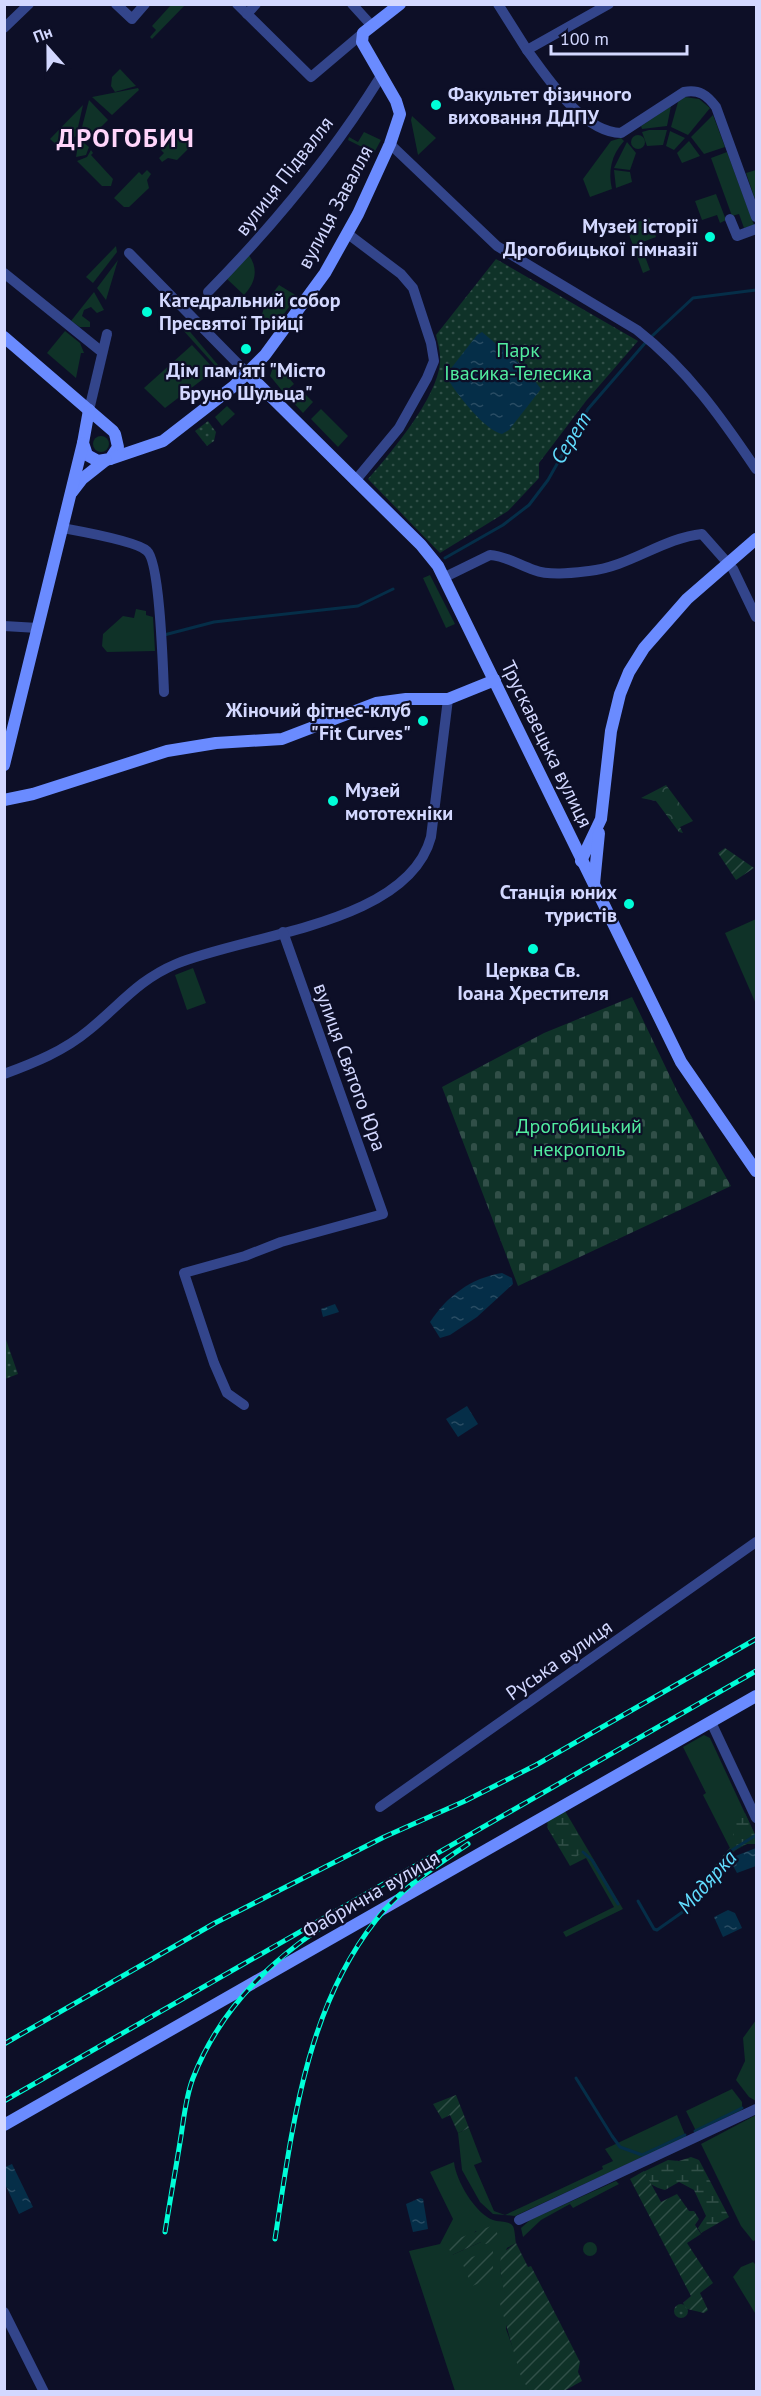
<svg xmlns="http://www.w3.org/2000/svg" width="761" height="2396" font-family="'PT Sans',sans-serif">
  <defs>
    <pattern id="forest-crowns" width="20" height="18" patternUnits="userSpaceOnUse" patternTransform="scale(1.5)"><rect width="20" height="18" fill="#0f3228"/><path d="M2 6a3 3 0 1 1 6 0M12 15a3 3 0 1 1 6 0" fill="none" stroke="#314f48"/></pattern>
    <pattern id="wetland-marsh" width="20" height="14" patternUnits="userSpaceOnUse" patternTransform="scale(1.5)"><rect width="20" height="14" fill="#0f3228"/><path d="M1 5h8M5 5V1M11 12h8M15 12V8" fill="none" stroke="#314f48"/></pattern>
    <pattern id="cemetery-stones" width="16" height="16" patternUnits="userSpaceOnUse" patternTransform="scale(1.5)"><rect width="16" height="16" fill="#0f3228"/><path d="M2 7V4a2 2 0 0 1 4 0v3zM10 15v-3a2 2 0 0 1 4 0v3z" fill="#314f48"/></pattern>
    <pattern id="park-dots" width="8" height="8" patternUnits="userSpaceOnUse" patternTransform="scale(1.5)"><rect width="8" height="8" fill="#0f3228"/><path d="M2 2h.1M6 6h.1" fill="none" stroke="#314f48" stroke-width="1.8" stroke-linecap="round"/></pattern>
    <pattern id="garden-furrows" width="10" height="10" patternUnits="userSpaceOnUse" patternTransform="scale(1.5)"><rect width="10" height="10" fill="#0f3228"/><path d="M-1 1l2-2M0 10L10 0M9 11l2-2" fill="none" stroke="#314f48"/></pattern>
    <pattern id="water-ripples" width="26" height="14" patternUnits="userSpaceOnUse" patternTransform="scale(1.5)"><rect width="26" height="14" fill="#052e48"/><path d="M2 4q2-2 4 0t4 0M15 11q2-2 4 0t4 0" fill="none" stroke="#294c63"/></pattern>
  </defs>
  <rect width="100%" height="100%" fill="#0d0f27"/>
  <g fill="#0f3228" fill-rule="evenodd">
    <polygon points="171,5 185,5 152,39 150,37 156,30 152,26"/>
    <polygon points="120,69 136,86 115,92 111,86 112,77"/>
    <polygon points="138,88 139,90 112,115 92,97"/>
    <polygon points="685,97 699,99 710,108 688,135 671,127 678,102"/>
    <polygon points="89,100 108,120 87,141 80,135"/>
    <polygon points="83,105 76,136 59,147 50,139"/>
    <polygon points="671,106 667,126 642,129 641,126"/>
    <polygon points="713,115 725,147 704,154 691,137"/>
    <polygon points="412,116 436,138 418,155 411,120"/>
    <polygon points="649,130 667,130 663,145 647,146 642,132"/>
    <polygon points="182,131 193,144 177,160 168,158 162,162 159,158 164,153 161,150"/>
    <polygon points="670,131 685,138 674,150 666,146"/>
    <polygon points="364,132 381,140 374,153 348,140 349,137 358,142"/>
    <circle cx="638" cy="142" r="7"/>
    <path d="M 621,138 L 624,141 C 611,155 608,172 612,189 L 590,197 L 583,179 L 611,141 Z"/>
    <polygon points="79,139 89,147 86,155 76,157"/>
    <polygon points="689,141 700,156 682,163 677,153"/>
    <polygon points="627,142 636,153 630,170 614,168"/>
    <polygon points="91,150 93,153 91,155 113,179 111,186 102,186 77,161 87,157"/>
    <polygon points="727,152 754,225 744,228 739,214 732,216 711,158"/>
    <polygon points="147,170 151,174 147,180 149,188 129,207 124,207 114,198 139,172 142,175"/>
    <polygon points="614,170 630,172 632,182 616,188"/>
    <polygon points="756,170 756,202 746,173"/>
    <polygon points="716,194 726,220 720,223 717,215 702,220 695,201"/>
    <polygon points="649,218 656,237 640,243 650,270 643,273 626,226"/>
    <polygon points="116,246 117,252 93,283 86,277"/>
    <path d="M 249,255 C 259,270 255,283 244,295 L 227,279 Z"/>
    <polygon points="118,260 106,300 97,288"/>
    <polygon points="279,285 297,296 273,329 261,317 266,302"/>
    <polygon points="94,292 104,310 97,313 91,307 84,310 82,316 90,322 90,327 80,327 71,321"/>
    <polygon points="186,327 229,378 228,380 183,330"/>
    <polygon points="65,331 80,343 84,353 81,353 76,378 47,353"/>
    <polygon points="192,345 215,370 165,408 144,388"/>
    <polygon points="275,361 294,384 284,393 270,376"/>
    <polygon points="300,389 313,402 303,413 290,399"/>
    <polygon points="227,406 235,414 222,426 215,417"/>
    <polygon points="321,409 348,436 338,447 311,419"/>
    <circle cx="101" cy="444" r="8"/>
    <polygon points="430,575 455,624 446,628 423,578"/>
    <polygon points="136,609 146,611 146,615 153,617 155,651 107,652 102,646 103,634 123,616 134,618"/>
    <polygon points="756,919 756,1004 725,933"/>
    <polygon points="193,968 206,1003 187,1010 175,975"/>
    <polygon points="704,1735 710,1738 756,1837 756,1844 747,1844 732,1852 703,1795 706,1793 683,1747"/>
    <polygon points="565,1811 623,1909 566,1937 563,1932 614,1907 586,1858 570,1866 548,1829 547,1821"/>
    <polygon points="756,2020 756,2101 749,2097 736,2080 745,2061 743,2038"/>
    <polygon points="732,2089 742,2102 742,2110 696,2131 686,2111"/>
    <polygon points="677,2115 686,2137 515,2216 493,2214 480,2202 462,2170 458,2133 469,2128 482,2162 474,2165 494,2211 505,2215 603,2169 602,2166 613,2161 605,2149"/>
    <polygon points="756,2115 756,2240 753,2241 741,2226 701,2144"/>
    <path d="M 454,2162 C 456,2181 475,2213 493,2220 C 498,2222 509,2221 512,2225 C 515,2227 515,2239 516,2243 L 507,2248 L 500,2268 L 506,2298 L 506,2329 L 529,2391 L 455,2391 L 409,2251 L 440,2244 L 453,2219 L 430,2172 ZM 476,2231 L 481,2242 L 452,2255 Z"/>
    <polygon points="616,2181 619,2184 573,2208 570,2204 541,2220 523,2237 521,2228 530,2220"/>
    <circle cx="590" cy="2249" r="7"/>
    <polygon points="753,2262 756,2265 755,2313 733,2277 741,2267"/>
  </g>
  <polygon fill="url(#forest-crowns)" points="666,785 693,821 680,827 683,833 679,832 656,801 641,798"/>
  <g fill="url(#wetland-marsh)">
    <path d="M 745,1813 L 756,1837 L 756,1844 C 738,1840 728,1859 719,1872 L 713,1868 L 733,1844 L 733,1821 Z"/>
    <path d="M 560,1816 C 571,1816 583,1842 583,1852 L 576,1857 L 564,1854 L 547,1827 L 551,1820 Z"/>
    <path d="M 691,2157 L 699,2160 L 729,2217 L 701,2233 L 698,2228 L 706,2216 L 694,2190 L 679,2182 L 665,2190 C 655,2188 646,2182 641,2173 L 668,2160 L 679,2161 Z"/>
  </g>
  <polygon fill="url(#cemetery-stones)" points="632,997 678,1093 731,1186 518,1286 442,1087 544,1033"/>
  <g fill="url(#park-dots)">
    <path d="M 496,259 L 638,341 L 586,401 L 539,463 L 539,478 L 508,511 L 440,553 L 368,479 C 391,453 437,398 440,363 C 441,354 438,344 436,335 Z"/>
    <polygon points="208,421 216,432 214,441 207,446 195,431"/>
    <polygon points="4,1334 18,1374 5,1379 4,1379"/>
    <circle cx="681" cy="2311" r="7"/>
  </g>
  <g fill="url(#garden-furrows)">
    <polygon points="725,848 754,868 736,880 718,853"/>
    <polygon points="456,2095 469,2128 458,2133 450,2115 442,2119 433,2104"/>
    <polygon points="644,2171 661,2202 677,2194 689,2211 694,2211 699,2219 695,2225 701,2234 687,2243 713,2283 700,2293 708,2310 704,2313 687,2309 683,2303 691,2296 630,2179"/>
    <polygon points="494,2225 499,2238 486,2244 481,2242 452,2255 446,2243"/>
    <polygon points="516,2243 528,2267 531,2266 580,2362 578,2372 582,2381 564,2391 529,2391 520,2374 499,2300 505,2297 500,2268 501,2254"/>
    <polygon points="493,2251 493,2278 472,2286 461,2260"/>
  </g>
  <g fill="url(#water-ripples)">
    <path d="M 482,332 L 525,368 L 541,389 L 509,430 L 502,434 C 485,431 456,393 447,378 L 449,371 L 477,335 Z"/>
    <path d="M 502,1273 L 512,1278 L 513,1284 L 477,1317 L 450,1335 L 440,1338 L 430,1322 C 447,1296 471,1278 502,1273 Z"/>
    <polygon points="335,1304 339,1312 323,1317 321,1309"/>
    <polygon points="467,1406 478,1424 458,1437 446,1419"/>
    <polygon points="756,1848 756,1866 737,1873 731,1862 733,1857"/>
    <polygon points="728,1910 735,1913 742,1928 723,1937 714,1917"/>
    <polygon points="12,2164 33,2207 19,2214 5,2184 5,2167"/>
    <polygon points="420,2198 423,2199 428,2229 413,2232 406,2204"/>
  </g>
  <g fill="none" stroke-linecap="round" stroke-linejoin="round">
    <g stroke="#052e48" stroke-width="3">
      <polyline points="651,337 693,298 756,290"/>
      <polyline points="445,558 503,525 529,505 548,480 588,409 646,342"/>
      <polyline points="164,635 214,622 358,606 393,589"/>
      <polyline points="583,1852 592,1860 618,1904"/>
      <polyline points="638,1901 654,1929 657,1930 684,1911 729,1852 756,1835"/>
      <polyline points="576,2078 612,2136 620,2147 642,2155 685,2135"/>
      <polyline points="695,2131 742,2108"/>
    </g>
    <g stroke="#33458b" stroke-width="10">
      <polyline points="116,4 132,19 145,4"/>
      <polyline points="237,4 311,77 363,33"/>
      <polyline points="352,4 372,26"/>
      <polyline points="498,4 527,50 609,4"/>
      <polyline points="247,14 256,4"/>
      <polyline points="4,28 29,4"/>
      <path d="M 527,50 C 548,78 582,132 621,133 L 684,92 C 699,89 707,95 716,107 L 756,217"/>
      <path d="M 390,144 L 497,246 L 637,330 C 687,369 721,417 756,469"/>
      <polyline points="730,219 737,236 756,229"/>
      <polyline points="348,234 401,274 413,288 431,343 434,361 427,378 399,428 355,481"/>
      <polyline points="129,253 248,374"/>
      <polyline points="4,273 102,352"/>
      <path d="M 208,292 C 273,226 332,155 381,76"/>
      <polyline points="89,410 107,334"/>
      <path d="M 62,528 C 78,531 137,541 147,551 C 160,562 163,670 164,692"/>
      <path d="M 445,577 L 490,555 C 506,556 519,565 534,570 C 550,576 572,573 589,571 C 629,567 663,538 702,534 L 733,569 L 756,617"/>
      <polyline points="4,626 38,628"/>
      <path d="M 4,1074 C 34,1063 64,1051 89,1030 C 120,1005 138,980 176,964 C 249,934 408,924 431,837 L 448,699"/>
      <polyline points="244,1405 227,1393 214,1363 184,1273 245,1256 281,1242 383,1214 283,932"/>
      <polyline points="711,1722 756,1818"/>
      <polyline points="380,1807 756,1542"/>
      <polyline points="519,2220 756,2109"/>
      <polyline points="4,2312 44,2392"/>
    </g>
    <g stroke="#6a8bff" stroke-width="12">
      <polyline points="4,337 113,431"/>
      <polyline points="248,374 421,545 438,566 681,1062 756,1171"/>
      <polyline points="89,410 83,443 87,455 98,461 110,459 118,447 115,434"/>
      <polyline points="110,459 163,441 234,386 265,355 325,273 358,214 390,144 400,114 396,101 362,42 363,33 400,4"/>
      <polyline points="72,492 82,479 106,460"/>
      <polyline points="4,765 83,443"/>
      <polyline points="4,800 33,794 167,751 216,743 282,739 376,703 406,699 448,699 495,680"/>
      <polyline points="581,861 601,819 611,731 620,694 629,672 644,648 687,599 756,539"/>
      <polyline points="594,884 599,833"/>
      <polyline points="4,2125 756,1696"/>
    </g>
    <defs>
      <g id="rail">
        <polyline points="4,2044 215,1923 384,1837 465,1801 536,1765 756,1639"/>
        <polyline points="4,2101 756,1671"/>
        <path d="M 165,2232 C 170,2200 176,2168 181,2136 C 184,2117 186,2096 193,2078 C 218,2014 264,1966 319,1929"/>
        <path d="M 275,2239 C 292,2130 305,2010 376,1920 C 400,1889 436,1866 468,1844"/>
      </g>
    </defs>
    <use href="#rail" stroke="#00fed8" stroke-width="5"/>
    <use href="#rail" stroke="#0d0f27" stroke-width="3" stroke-dasharray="9" stroke-linecap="butt"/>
  </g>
  <g fill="#00fed8" stroke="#0d0f27" stroke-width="2">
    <circle cx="436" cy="105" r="6"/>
    <circle cx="710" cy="237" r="6"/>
    <circle cx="147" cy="312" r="6"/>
    <circle cx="246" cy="349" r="6"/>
    <circle cx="423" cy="721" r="6"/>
    <circle cx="333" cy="801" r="6"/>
    <circle cx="629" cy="904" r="6"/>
    <circle cx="533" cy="949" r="6"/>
  </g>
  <g text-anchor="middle" stroke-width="4.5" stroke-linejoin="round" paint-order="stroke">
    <g font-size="20" font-weight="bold" fill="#d3d8ff" stroke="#0d0f27" text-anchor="start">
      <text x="448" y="101">Факультет фізичного<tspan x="448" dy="23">виховання ДДПУ</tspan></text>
      <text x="698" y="233" text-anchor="end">Музей історії<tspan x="698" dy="23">Дрогобицької гімназії</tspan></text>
      <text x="159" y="307">Катедральний собор<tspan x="159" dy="23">Пресвятої Трійці</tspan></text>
      <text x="246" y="377" text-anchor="middle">Дім пам'яті "Місто<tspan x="246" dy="23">Бруно Шульца"</tspan></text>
      <text x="411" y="717" text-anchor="end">Жіночий фітнес-клуб<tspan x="411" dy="23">"Fit Curves"</tspan></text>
      <text x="345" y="797">Музей<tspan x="345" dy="23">мототехніки</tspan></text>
      <text x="617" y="899" text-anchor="end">Станція юних<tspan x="617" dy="23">туристів</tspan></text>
      <text x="533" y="977" text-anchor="middle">Церква Св.<tspan x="533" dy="23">Іоана Хрестителя</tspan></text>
    </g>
    <g font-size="20" fill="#d3d8ff" stroke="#0d0f27">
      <text transform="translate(284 176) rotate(-52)" y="7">вулиця Підвалля</text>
      <text transform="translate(335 207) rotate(-62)" y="7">вулиця Завалля</text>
      <text transform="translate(547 744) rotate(64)" y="7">Трускавецька вулиця</text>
      <text transform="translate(350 1067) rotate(70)" y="7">вулиця Святого Юра</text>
      <text transform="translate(559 1660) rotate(-35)" y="7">Руська вулиця</text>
      <text transform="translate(371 1894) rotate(-30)" y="7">Фабрична вулиця</text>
    </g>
    <g font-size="20" fill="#52ec9f" stroke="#0d0f27">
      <text x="518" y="357">Парк<tspan x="518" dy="23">Івасика-Телесика</tspan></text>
      <text x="579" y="1133">Дрогобицький<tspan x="579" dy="23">некрополь</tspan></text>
    </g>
    <g font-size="21" font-style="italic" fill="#61ddff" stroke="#0d0f27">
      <text transform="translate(571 438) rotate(-58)" y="7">Серет</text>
      <text transform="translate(707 1882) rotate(-48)" y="7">Мадярка</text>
    </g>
    <g font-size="26" font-weight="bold" letter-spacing="1.5" fill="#ffd5fa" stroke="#0d0f27">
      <text x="126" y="147">ДРОГОБИЧ</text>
    </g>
  </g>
  <rect width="761" height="2396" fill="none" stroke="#d3d8ff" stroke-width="12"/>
  <g transform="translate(48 48) rotate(339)" stroke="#0d0f27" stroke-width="4.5" paint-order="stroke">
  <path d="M0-4.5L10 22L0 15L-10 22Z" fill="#d3d8ff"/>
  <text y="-9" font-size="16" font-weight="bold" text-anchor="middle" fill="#d3d8ff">Пн</text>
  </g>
  <path d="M551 45v9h136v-9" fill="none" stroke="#d3d8ff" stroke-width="3"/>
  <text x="560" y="45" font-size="18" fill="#d3d8ff" stroke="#0d0f27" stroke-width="4.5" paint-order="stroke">100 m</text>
</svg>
